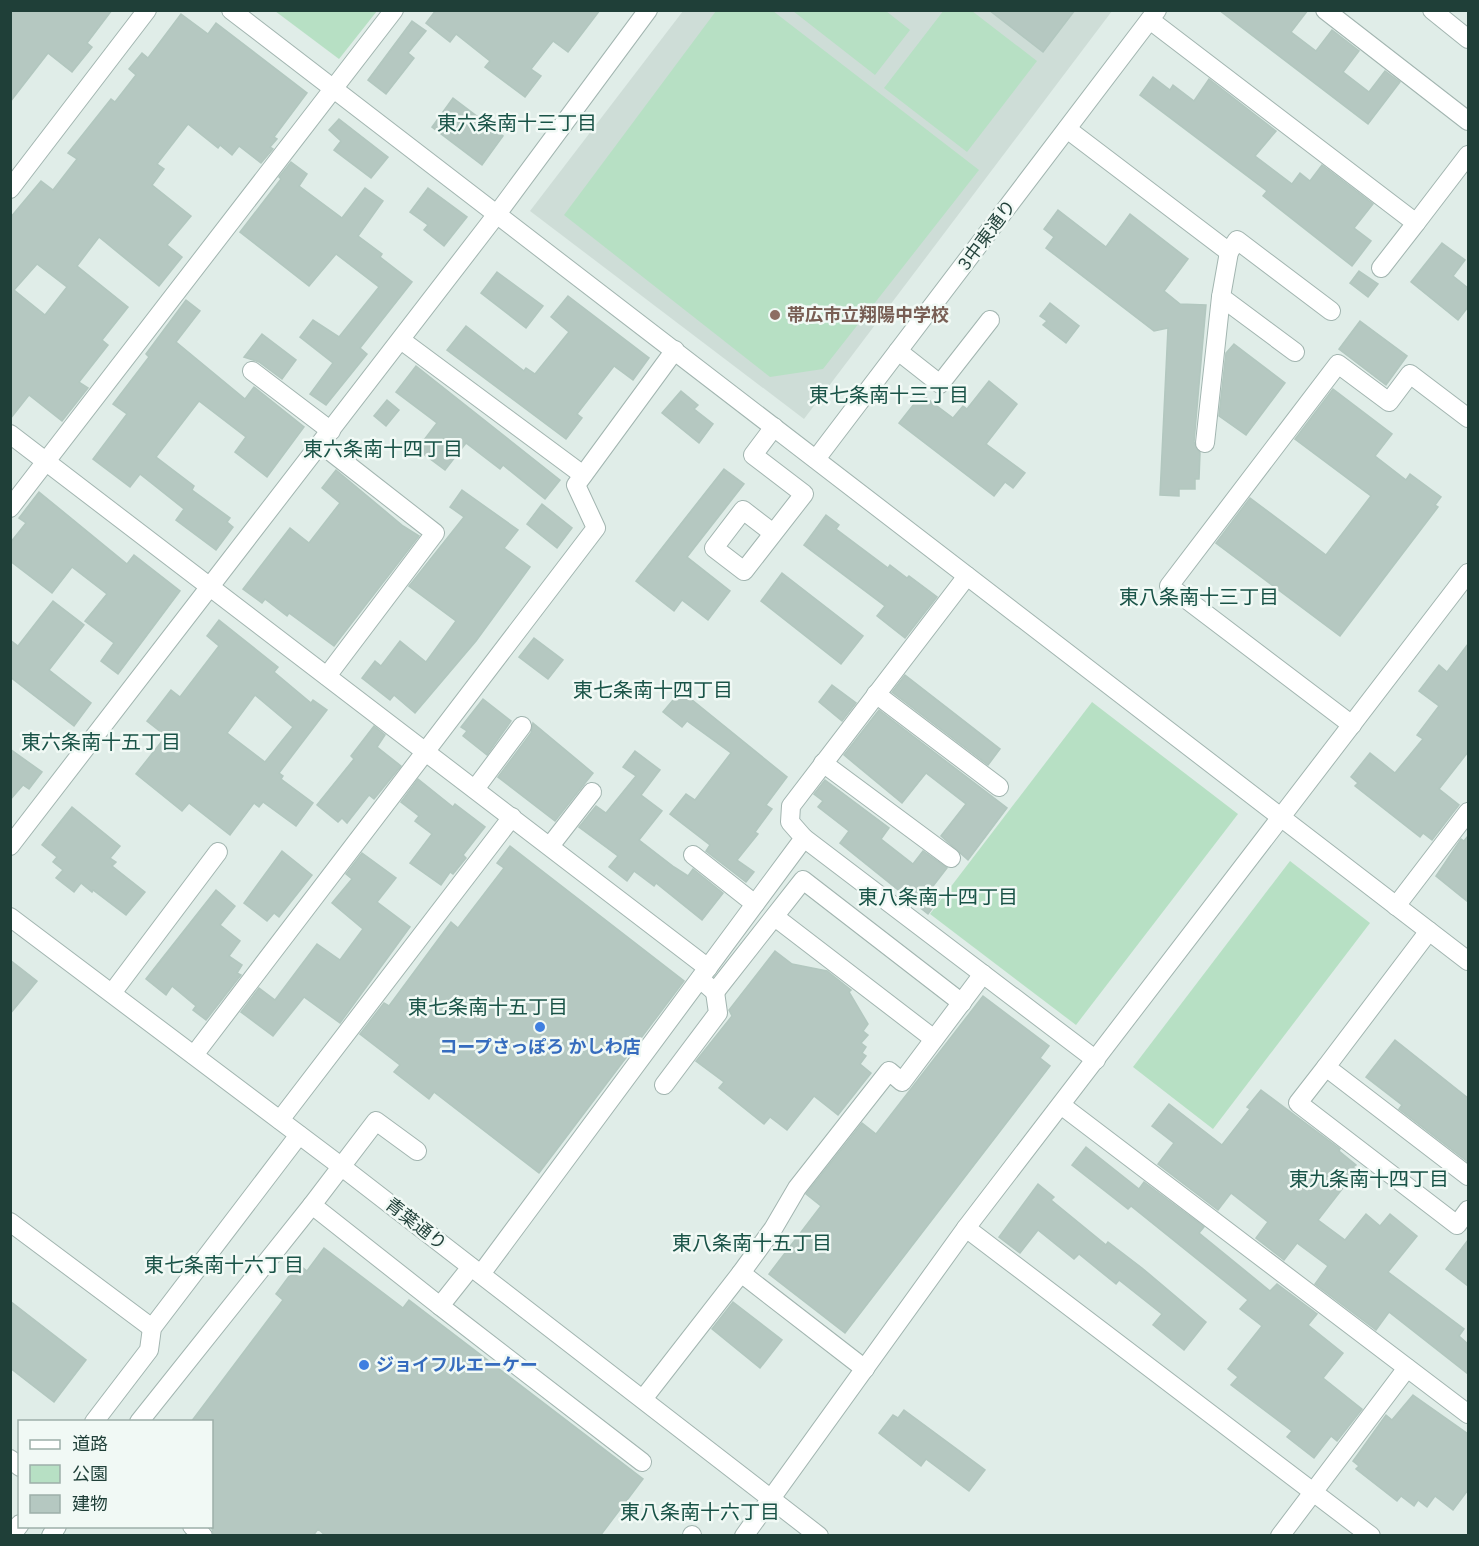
<svg xmlns="http://www.w3.org/2000/svg" width="1479" height="1546" font-family="'IBM Plex Sans','Noto Sans JP',sans-serif">
  <rect width="100%" height="100%" fill="#e0ede8"/>
  <polygon fill="#ceddd7" points="683,11 1112,11 804,419 530,211"/>
  <g fill="#b7e0c4">
    <polygon points="944,10 972,11 1037,61 967,152 884,88"/>
    <polygon points="275,11 377,11 339,59"/>
    <polygon points="716,11 773,11 979,170 823,369 770,377 564,215"/>
    <polygon points="793,11 886,11 910,30 875,75"/>
    <polygon points="1092,702 1238,814 1076,1025 930,914"/>
    <polygon points="1290,861 1370,923 1213,1129 1133,1067"/>
  </g>
  <g fill="#b5c8c1" stroke="#b2c7bf" stroke-width="1.5" fill-rule="evenodd">
    <polygon points="10,10 112,10 87,43 92,47 72,72 48,53 10,102"/>
    <polygon points="436,10 600,10 568,52 553,41 531,69 541,76 525,97 485,67 490,61 456,34 450,42 426,23"/>
    <polygon points="989,10 1075,10 1043,52"/>
    <polygon points="1219,10 1308,10 1291,32 1316,51 1332,30 1359,51 1343,72 1369,92 1385,71 1400,82 1368,124"/>
    <path d="M 181,14 L 208,34 L 216,23 L 307,93 L 274,137 L 277,139 L 270,147 L 273,149 L 261,163 L 239,146 L 232,155 L 220,145 L 218,148 L 188,124 L 157,164 L 164,169 L 152,185 L 191,216 L 167,245 L 182,257 L 159,286 L 99,237 L 77,266 L 128,307 L 102,340 L 108,345 L 79,382 L 88,388 L 62,421 L 29,395 L 10,419 L 10,218 L 41,181 L 53,190 L 77,159 L 68,153 L 111,99 L 115,102 L 136,75 L 129,69 L 142,53 L 148,58 ZM 37,264 L 67,287 L 45,315 L 14,290 Z"/>
    <polygon points="412,21 426,31 408,53 414,58 386,94 368,80"/>
    <polygon points="1153,77 1170,90 1173,85 1194,101 1209,79 1276,131 1255,156 1292,184 1300,173 1310,181 1322,165 1373,204 1354,228 1371,241 1352,266 1263,196 1267,191 1140,95"/>
    <polygon points="453,98 503,136 482,165 432,127"/>
    <polygon points="339,119 388,157 371,178 334,150 341,141 329,130"/>
    <polygon points="291,162 307,174 299,186 342,218 365,188 383,201 358,236 382,254 380,257 412,282 360,348 367,354 326,405 310,394 333,363 300,337 313,320 339,337 379,287 336,254 309,286 240,232 281,179 279,177"/>
    <polygon points="428,188 467,217 444,246 424,230 428,225 410,212"/>
    <polygon points="1058,210 1106,247 1130,214 1188,259 1164,291 1180,304 1206,305 1194,442 1200,453 1199,479 1195,479 1195,489 1179,489 1179,496 1160,495 1168,328 1154,331 1046,248 1054,237 1044,229"/>
    <polygon points="1442,243 1465,260 1453,276 1468,288 1468,307 1458,320 1411,282"/>
    <polygon points="1359,271 1378,284 1368,297 1350,283"/>
    <polygon points="497,272 543,306 526,328 481,293"/>
    <polygon points="568,296 649,358 633,380 614,366 577,414 582,418 566,439 447,350 466,326 524,371 526,368 535,374 569,332 551,317"/>
    <polygon points="186,300 200,311 176,342 245,399 254,387 304,427 267,477 235,452 246,437 199,401 156,457 194,486 192,490 230,518 227,522 233,527 216,550 176,520 184,509 140,474 130,487 93,459 127,414 113,404 149,357 146,354"/>
    <polygon points="1050,303 1079,326 1066,343 1043,325 1047,321 1040,316"/>
    <polygon points="1360,321 1407,356 1386,385 1339,349"/>
    <polygon points="262,334 296,360 282,379 259,362 244,357"/>
    <polygon points="1234,344 1285,383 1246,435 1219,416 1226,353"/>
    <polygon points="416,366 560,480 545,499 503,465 500,469 466,443 445,470 417,449 437,423 396,392"/>
    <polygon points="989,381 1017,404 986,444 1025,473 1013,488 1005,482 994,496 899,423 918,399 921,402 925,397 953,418 963,406 967,409"/>
    <polygon points="1333,389 1392,434 1375,456 1406,480 1410,474 1441,497 1435,505 1438,507 1340,636 1216,543 1250,498 1326,555 1371,496 1295,439"/>
    <polygon points="681,391 698,405 694,409 713,424 699,443 662,413"/>
    <polygon points="387,400 399,410 386,426 374,416"/>
    <polygon points="724,469 744,484 687,557 730,591 708,620 682,600 674,611 636,581"/>
    <polygon points="336,470 403,526 419,536 334,646 289,613 287,616 265,599 262,603 243,589 290,528 309,543 340,503 322,488"/>
    <polygon points="462,490 518,530 504,548 530,567 476,641 415,713 394,695 390,700 362,678 375,661 381,666 400,641 426,662 456,621 409,586 464,517 450,507"/>
    <polygon points="39,492 127,564 134,555 180,591 118,674 101,661 114,643 85,621 107,594 72,567 52,593 10,561 10,543 26,523 19,518"/>
    <polygon points="542,504 572,528 557,548 527,524"/>
    <polygon points="826,515 839,525 836,529 888,568 890,565 907,578 909,576 937,597 905,638 877,616 885,606 804,545"/>
    <polygon points="782,573 863,636 841,664 761,601"/>
    <polygon points="53,601 84,625 49,670 91,703 74,726 10,677 10,640 18,646"/>
    <path d="M 219,620 L 278,667 L 274,672 L 311,703 L 313,700 L 327,710 L 279,773 L 283,776 L 281,779 L 313,803 L 296,826 L 263,802 L 259,807 L 254,803 L 230,835 L 189,803 L 182,811 L 136,774 L 166,736 L 147,721 L 171,690 L 180,697 L 219,646 L 207,636 ZM 255,695 L 293,727 L 265,762 L 227,733 Z"/>
    <polygon points="534,638 563,660 548,679 519,657"/>
    <polygon points="1468,644 1468,752 1439,789 1459,805 1432,840 1423,833 1420,837 1355,786 1358,783 1351,777 1370,753 1395,773 1423,739 1417,735 1439,706 1419,691 1439,665 1447,672"/>
    <polygon points="905,675 1000,749 988,765 892,692"/>
    <polygon points="832,685 856,703 842,721 819,702"/>
    <polygon points="678,694 683,699 686,695 787,777 766,805 772,809 755,832 758,834 737,860 754,872 746,882 706,851 710,845 670,814 686,794 695,800 731,753 687,721 682,727 663,712"/>
    <polygon points="483,699 511,721 487,755 463,736 467,731 461,727"/>
    <polygon points="879,710 1007,808 968,860 941,836 966,804 926,773 902,803 844,755"/>
    <polygon points="533,723 593,773 555,821 498,777 531,733"/>
    <polygon points="374,726 385,735 377,747 401,766 374,799 369,795 347,823 342,818 338,822 317,805 354,759 351,756"/>
    <polygon points="10,749 42,772 29,789 23,785 10,800"/>
    <polygon points="635,751 660,770 641,795 662,811 639,840 674,867 688,876 693,869 723,893 702,920 656,883 654,886 634,871 627,881 609,867 618,856 579,827 596,806 606,813 636,776 623,767"/>
    <polygon points="418,779 453,807 455,804 485,827 463,855 466,858 453,874 450,872 441,885 410,863 432,834 415,821 419,816 401,802"/>
    <polygon points="825,780 889,828 881,839 913,864 923,851 947,868 930,890 940,898 928,914 840,843 849,831 818,807 823,801 814,794"/>
    <polygon points="72,807 120,846 110,858 116,862 112,866 145,892 126,915 93,890 92,892 81,883 74,892 56,878 63,870 53,862 57,857 42,845"/>
    <polygon points="1468,836 1468,902 1436,876 1461,839 1464,841"/>
    <polygon points="510,846 684,981 539,1173 434,1092 429,1099 394,1072 400,1065 360,1034 384,1003 389,1006 451,922 458,928 504,868 497,863"/>
    <polygon points="282,851 312,875 279,917 274,913 267,921 244,903"/>
    <polygon points="362,853 396,878 377,902 410,927 340,1023 304,997 273,1036 241,1012 259,988 275,1000 317,944 340,960 363,929 332,903 352,879 346,874"/>
    <polygon points="216,890 235,906 220,925 240,941 229,956 242,965 237,973 241,975 206,1020 193,1010 196,1006 172,986 166,995 146,979"/>
    <polygon points="775,951 792,964 827,971 851,990 849,992 868,1024 863,1031 868,1035 861,1043 866,1047 862,1053 866,1056 860,1064 871,1073 838,1115 814,1096 787,1130 770,1117 764,1124 719,1088 724,1082 696,1061 732,1016 729,1010"/>
    <polygon points="10,960 37,981 10,1014"/>
    <polygon points="983,996 1049,1046 1040,1058 1050,1066 845,1333 769,1274 821,1206 806,1194 862,1123 876,1134"/>
    <polygon points="1395,1040 1468,1098 1468,1162 1399,1109 1402,1105 1366,1077"/>
    <polygon points="1261,1090 1340,1149 1339,1151 1356,1165 1353,1167 1357,1170 1318,1220 1345,1240 1366,1214 1380,1226 1390,1214 1417,1236 1388,1272 1464,1329 1459,1336 1468,1344 1468,1374 1389,1312 1376,1330 1315,1284 1328,1266 1297,1243 1284,1260 1256,1238 1268,1222 1231,1193 1218,1210 1158,1164 1174,1143 1152,1126 1169,1104 1222,1145 1250,1109 1247,1107"/>
    <polygon points="1086,1147 1139,1189 1144,1182 1204,1227 1199,1233 1270,1291 1277,1284 1317,1314 1308,1325 1343,1353 1323,1378 1362,1409 1337,1441 1331,1436 1314,1458 1287,1437 1292,1431 1231,1385 1238,1377 1228,1369 1262,1326 1240,1309 1248,1300 1131,1206 1128,1209 1072,1165"/>
    <polygon points="1038,1184 1054,1197 1051,1200 1106,1245 1108,1242 1142,1268 1206,1322 1184,1350 1153,1325 1162,1314 1119,1280 1116,1284 1079,1254 1074,1259 1038,1230 1020,1253 999,1237"/>
    <polygon points="1468,1240 1468,1286 1446,1269"/>
    <polygon points="324,1248 403,1308 409,1300 643,1479 600,1536 326,1536 318,1529 313,1536 214,1536 212,1529 212,1422 191,1422 283,1300 276,1294 298,1264 307,1271"/>
    <polygon points="10,1301 86,1360 54,1402 10,1368"/>
    <polygon points="733,1302 782,1340 760,1368 712,1329"/>
    <polygon points="1413,1395 1468,1434 1468,1490 1453,1510 1435,1496 1427,1507 1418,1500 1414,1506 1401,1496 1397,1501 1356,1469 1359,1466 1353,1461 1386,1415 1392,1420"/>
    <polygon points="904,1410 985,1470 969,1491 926,1459 921,1466 879,1433 893,1415 898,1418"/>
  </g>
  <g fill="none" stroke-linecap="round" stroke-linejoin="round">
    <defs>
      <g id="minor">
        <polyline points="231,10 1468,961"/>
        <polyline points="1325,10 1468,121"/>
        <polyline points="1432,10 1468,39"/>
        <polyline points="1150,20 1416,223 1468,155"/>
        <polyline points="1067,129 1229,252 1237,240 1331,311"/>
        <polyline points="10,189 147,10"/>
        <polyline points="1229,252 1221,297 1295,352"/>
        <polyline points="1381,268 1416,223"/>
        <polyline points="401,340 583,475"/>
        <polyline points="898,351 940,384 990,320"/>
        <polyline points="252,371 331,431"/>
        <polyline points="10,434 708,968"/>
        <polyline points="1205,443 1221,297"/>
        <polyline points="321,444 435,533 327,676"/>
        <polyline points="816,459 1157,10"/>
        <polyline points="10,508 394,10"/>
        <polyline points="773,533 743,510 714,548 744,571 804,494 753,455 774,427"/>
        <polyline points="876,694 999,787"/>
        <polyline points="1352,725 1169,586 1338,364 1389,402 1410,374 1468,418"/>
        <polyline points="823,763 951,858"/>
        <polyline points="475,789 522,726"/>
        <polyline points="804,838 1096,1060"/>
        <polyline points="10,846 497,214 648,10"/>
        <polyline points="550,846 592,792"/>
        <polyline points="693,855 755,904"/>
        <polyline points="1396,906 1468,812"/>
        <polyline points="10,917 342,1167 819,1536"/>
        <polyline points="775,917 934,1039"/>
        <polyline points="1429,931 1326,1067 1468,1176"/>
        <polyline points="700,979 715,992 803,880 962,1003"/>
        <polyline points="112,993 218,852"/>
        <polyline points="194,1055 596,528 576,485 675,350"/>
        <polyline points="1326,1067 1298,1103 1457,1225 1468,1210"/>
        <polyline points="664,1085 718,1013 715,992"/>
        <polyline points="1061,1105 1468,1414"/>
        <polyline points="280,1120 512,817"/>
        <polyline points="312,1205 440,1306 471,1267"/>
        <polyline points="10,1222 152,1328"/>
        <polyline points="966,1228 1371,1536"/>
        <polyline points="741,1273 773,1229 797,1188 889,1071 902,1082 983,974"/>
        <polyline points="481,1274 804,838 790,822 791,806 967,576"/>
        <polyline points="440,1306 642,1462"/>
        <polyline points="643,1399 741,1273 865,1369"/>
        <polyline points="94,1422 149,1350 152,1328 299,1135"/>
        <polyline points="139,1422 312,1205 376,1121 417,1151"/>
        <polyline points="10,1459 20,1467"/>
        <polyline points="192,1526 203,1536"/>
        <polyline points="11,1536 20,1524"/>
        <polyline points="51,1536 57,1526"/>
        <polyline points="692,1536 692,1535"/>
        <polyline points="744,1536 966,1228 1468,573"/>
        <polyline points="1280,1536 1407,1368"/>
      </g>
    </defs>
    <use href="#minor" stroke="#a2b5b0" stroke-width="20"/>
    <use href="#minor" stroke="#fff" stroke-width="18"/>
  </g>
  <circle fill="#8d6e63" stroke="#f1f9f5" stroke-width="2" cx="775" cy="315" r="6"/>
  <g fill="#3f7fe0" stroke="#f1f9f5" stroke-width="2">
    <circle cx="540" cy="1027" r="6"/>
    <circle cx="364" cy="1365" r="6"/>
  </g>
  <g text-anchor="middle" stroke-width="5" stroke-linejoin="round" paint-order="stroke">
    <g font-size="18" fill="#1f3f38" stroke="#f1f9f5">
      <text transform="translate(987 235) rotate(-53)" y="6">3中東通り</text>
      <text transform="translate(416 1224) rotate(38)" y="6">青葉通り</text>
    </g>
    <g font-size="18" font-weight="bold" fill="#785e54" stroke="#f1f9f5" text-anchor="start">
      <text x="787" y="321">帯広市立翔陽中学校</text>
    </g>
    <g font-size="18" font-weight="bold" fill="#366cbe" stroke="#f1f9f5">
      <text x="540" y="1053">コープさっぽろ かしわ店</text>
      <text x="376" y="1371" text-anchor="start">ジョイフルエーケー</text>
    </g>
    <g font-size="20" fill="#195347" stroke="#f1f9f5">
      <text x="517" y="130">東六条南十三丁目</text>
      <text x="889" y="402">東七条南十三丁目</text>
      <text x="383" y="456">東六条南十四丁目</text>
      <text x="1199" y="604">東八条南十三丁目</text>
      <text x="653" y="697">東七条南十四丁目</text>
      <text x="101" y="749">東六条南十五丁目</text>
      <text x="938" y="904">東八条南十四丁目</text>
      <text x="488" y="1014">東七条南十五丁目</text>
      <text x="1369" y="1186">東九条南十四丁目</text>
      <text x="752" y="1250">東八条南十五丁目</text>
      <text x="224" y="1272">東七条南十六丁目</text>
      <text x="700" y="1519">東八条南十六丁目</text>
    </g>
  </g>
  <rect width="1479" height="1546" fill="none" stroke="#1f3f38" stroke-width="24"/>
  <rect x="18" y="1420" width="195" height="108" fill="#f1f9f5" stroke="#9dafa9" stroke-width="1.5"/>
  <rect x="30" y="1440" width="30" height="9" fill="#ffffff" stroke="#9dafa9" stroke-width="1.5"/>
  <text x="72" y="1450" font-size="18" fill="#1f3f38">道路</text>
  <rect x="30" y="1465" width="30" height="18" fill="#b7e0c4" stroke="#9dafa9" stroke-width="1.5"/>
  <text x="72" y="1480" font-size="18" fill="#1f3f38">公園</text>
  <rect x="30" y="1495" width="30" height="18" fill="#b5c8c1" stroke="#9dafa9" stroke-width="1.5"/>
  <text x="72" y="1510" font-size="18" fill="#1f3f38">建物</text>
</svg>
